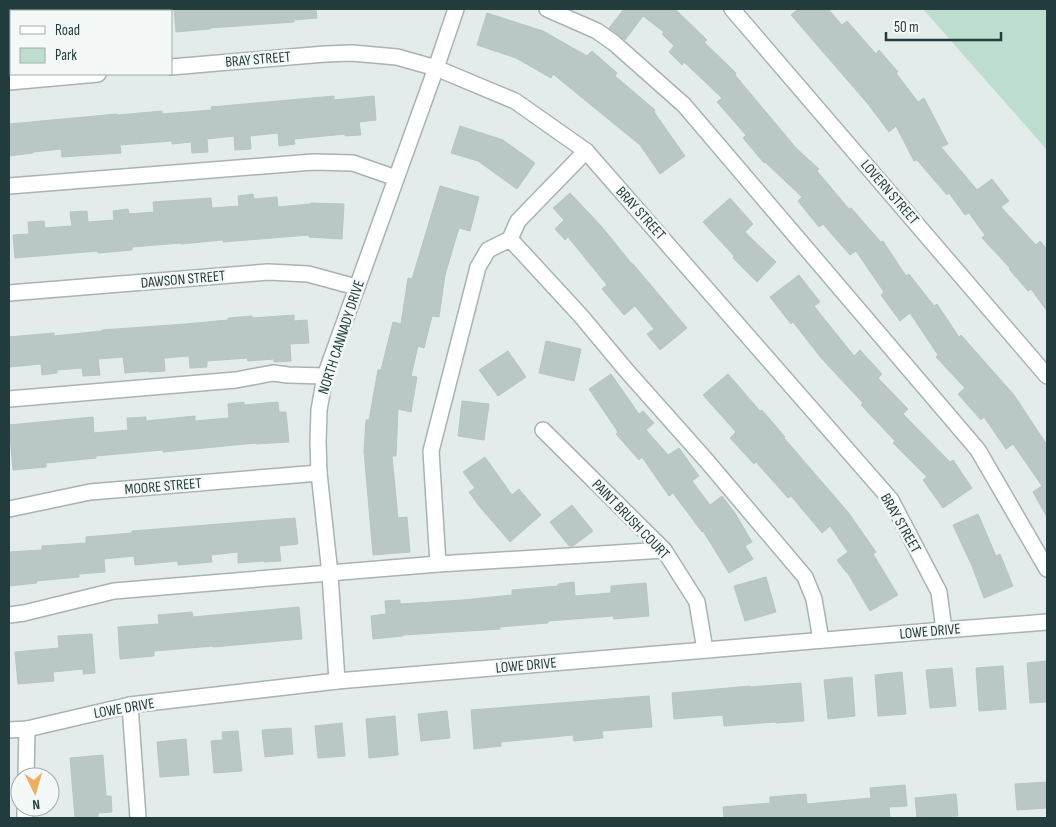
<svg xmlns="http://www.w3.org/2000/svg" width="1056" height="827" font-family="'Sofia Sans Condensed',sans-serif">
  <rect width="100%" height="100%" fill="#e3eceb"/>
  <polygon fill="#bdddcf" points="923,9 1047,9 1047,150"/>
  <g fill="#b9c7c5" stroke="#b6c6c4">
    <polygon points="174,9 316,9 317,18 294,20 294,22 210,28 210,29 176,32"/>
    <polygon points="624,9 675,9 707,40 704,42 736,73 735,75 796,148 819,169 817,171 849,209 851,208 881,242 883,241 906,276 909,274 934,306 937,304 959,337 961,335 1014,395 1047,445 1047,517 1033,492 1042,486 1013,444 1006,449 984,417 981,420 958,394 965,388 936,357 938,355 910,313 900,321 881,295 884,292 856,251 850,255 823,224 819,227 798,201 802,197 765,162 764,163 743,138 746,135 717,102 722,98 684,62 682,65 669,52 674,46 662,34 664,32 643,16 625,40 609,28"/>
    <polygon points="798,9 828,9 842,25 847,21 876,54 879,50 898,72 896,73 918,102 924,98 948,144 941,147 977,190 992,179 1009,201 1001,207 1036,245 1040,241 1047,249 1047,311 1031,289 1028,291 1009,269 1010,268 982,238 985,235 969,213 965,215 949,193 947,195 917,160 914,161 896,126 889,132 868,104 791,15"/>
    <polygon points="487,13 543,31 587,56 592,51 617,73 615,76 655,110 654,112 685,156 660,174 640,145 553,74 551,78 516,58 477,45"/>
    <polygon points="334,96 334,100 374,96 376,120 359,122 361,135 345,136 345,134 294,139 295,144 279,146 278,133 250,136 251,149 235,150 234,136 207,139 208,152 192,153 191,142 172,144 172,141 120,145 121,153 62,157 61,149 33,152 33,153 9,156 9,124 117,114 118,115 162,111 162,114 212,110 211,107"/>
    <polygon points="460,126 503,140 535,163 517,189 478,161 451,153"/>
    <polygon points="440,186 479,197 470,231 459,228 445,275 439,317 432,316 424,348 418,346 411,376 417,377 411,412 398,409 396,456 392,456 398,518 407,517 410,552 373,555 364,451 366,420 369,420 378,370 381,370 393,322 401,324 408,278 412,279"/>
    <polygon points="570,193 602,227 632,264 633,264 687,328 660,350 647,334 654,329 635,306 624,315 602,289 607,285 568,237 565,240 555,229 564,220 553,208"/>
    <polygon points="253,194 254,199 277,197 278,207 310,204 311,203 344,204 342,239 309,237 309,235 223,242 223,240 181,244 181,243 132,247 132,250 98,253 98,251 15,258 13,235 29,234 28,222 44,221 45,228 72,226 70,212 87,211 88,222 114,220 113,211 128,209 129,214 154,212 153,202 211,198 212,208 239,206 238,196"/>
    <polygon points="730,198 753,224 745,232 776,262 757,282 733,258 734,256 703,222"/>
    <polygon points="799,275 820,302 814,306 854,356 860,350 882,374 878,378 908,409 903,414 950,462 953,460 972,488 943,508 923,480 927,477 893,443 895,441 861,405 863,403 822,359 793,322 791,324 770,297"/>
    <polygon points="294,315 294,321 307,320 309,343 290,344 291,361 274,362 274,359 248,361 247,358 207,361 207,367 190,368 189,356 164,358 165,371 149,372 149,371 125,373 123,357 98,359 100,375 83,376 82,368 57,370 57,373 42,375 41,364 9,367 9,337 54,333 54,336 102,331 102,330 186,324 228,320 228,318 252,316 252,318"/>
    <polygon points="546,341 581,349 574,381 539,373"/>
    <polygon points="508,351 526,377 498,396 479,370"/>
    <polygon points="611,374 639,414 643,411 654,423 646,430 668,455 679,448 699,476 692,481 710,505 722,496 735,513 752,542 745,546 753,559 729,573 703,531 702,532 673,493 669,496 642,457 639,460 616,434 618,432 589,389"/>
    <polygon points="728,374 760,411 762,410 785,437 784,438 848,512 876,552 873,554 898,595 870,611 847,572 846,572 837,560 848,552 830,526 822,533 791,496 788,498 756,462 754,464 730,438 736,432 703,395"/>
    <polygon points="462,401 489,404 484,440 458,436"/>
    <polygon points="244,402 244,405 278,402 279,412 286,412 289,442 256,444 255,443 163,452 163,450 96,456 96,458 46,463 46,467 13,470 9,425 93,417 94,433 128,430 127,418 146,417 146,421 195,416 195,421 229,418 228,404"/>
    <polygon points="485,457 512,495 519,489 541,515 510,542 479,506 469,492 475,488 463,472"/>
    <polygon points="572,505 593,531 573,546 569,546 550,522"/>
    <polygon points="978,514 996,556 1000,554 1013,586 984,598 972,566 953,525"/>
    <polygon points="295,518 298,544 279,546 281,561 264,562 264,561 238,563 238,552 211,555 212,562 178,565 178,561 135,565 134,556 104,559 105,572 79,574 79,577 36,581 37,583 9,586 9,552 42,550 42,546 86,543 86,537 132,533 132,531"/>
    <polygon points="766,577 776,612 745,621 734,586"/>
    <polygon points="574,582 575,596 611,593 611,586 646,583 649,616 614,619 613,616 548,621 548,623 499,627 500,629 403,635 403,636 373,639 371,616 386,614 385,601 400,600 400,604 463,600 512,595 512,590 558,586 558,584"/>
    <polygon points="299,607 302,639 213,647 213,646 154,651 154,656 120,659 118,627 159,624 158,615 192,612 193,617"/>
    <polygon points="92,634 95,673 83,674 83,669 53,672 54,681 18,684 15,652 59,648 58,636"/>
    <polygon points="1047,661 1047,702 1030,703 1027,663"/>
    <polygon points="1003,666 1006,709 979,711 976,668"/>
    <polygon points="952,668 956,706 930,708 926,670"/>
    <polygon points="902,672 906,714 878,716 875,675"/>
    <polygon points="852,677 855,716 828,719 824,680"/>
    <polygon points="801,683 804,721 776,723 775,722 724,726 723,715 674,719 672,693 750,686 750,687"/>
    <polygon points="649,696 652,727 602,731 603,738 574,741 573,735 501,742 501,746 474,749 471,710"/>
    <polygon points="447,711 450,738 421,741 418,714"/>
    <polygon points="395,716 398,755 369,758 366,719"/>
    <polygon points="342,723 345,756 318,758 315,726"/>
    <polygon points="291,728 293,754 265,757 262,730"/>
    <polygon points="238,731 242,771 214,773 211,741 223,740 222,732"/>
    <polygon points="186,739 189,775 160,777 157,742"/>
    <polygon points="103,755 106,796 111,796 112,812 98,813 98,818 75,818 70,758"/>
    <polygon points="1047,782 1047,808 1017,810 1015,784"/>
    <polygon points="905,785 907,806 889,807 890,818 724,818 723,807 770,803 770,797 806,794 807,804 871,798 870,788"/>
    <polygon points="956,794 958,816 917,818 915,798"/>
  </g>
  <g fill="none" stroke-linecap="round" stroke-linejoin="round">
    <defs>
      <g id="minor">
        <polyline points="35,9 35,11"/>
        <polyline points="143,9 143,11"/>
        <polyline points="547,9 597,31 614,43 684,105 978,450 1047,569"/>
        <polyline points="732,9 1047,376"/>
        <polyline points="171,67 325,54 352,53 397,57 436,68 515,101 586,151 891,500 939,592 944,630"/>
        <polyline points="9,82 98,74"/>
        <polyline points="9,186 313,162 353,163 396,178"/>
        <polyline points="510,239 518,221 586,151"/>
        <polyline points="9,293 268,272 308,274 356,287"/>
        <polyline points="9,399 236,380 273,373 288,375 325,376"/>
        <polyline points="543,430 664,550 697,602 705,650"/>
        <polyline points="9,509 90,492 319,473"/>
        <polyline points="438,564 664,550"/>
        <polyline points="9,615 24,613 114,591 438,564 431,451 478,267 488,250 510,239 581,316 626,370 706,460 805,577 814,599 821,640"/>
        <polyline points="337,681 330,574 319,473 318,442 319,410 325,376 436,68 456,9"/>
        <polyline points="130,705 138,818"/>
        <polyline points="9,730 27,729 130,705 337,681 944,630 1047,622"/>
        <polyline points="26,777 27,729"/>
        <polyline points="25,818 25,807"/>
      </g>
    </defs>
    <use href="#minor" stroke="#a6b4b3" stroke-width="18"/>
    <use href="#minor" stroke="#fff" stroke-width="15"/>
  </g>
  <g text-anchor="middle" stroke-width="5" stroke-linejoin="round" paint-order="stroke">
    <g font-size="15" fill="#233c3d" stroke="#f4f9f8">
      <text transform="translate(258 59) rotate(-5)" y="5">BRAY STREET</text>
      <text transform="translate(890 192) rotate(49)" y="5">LOVERN STREET</text>
      <text transform="translate(641 213) rotate(48)" y="5">BRAY STREET</text>
      <text transform="translate(183 279) rotate(-5)" y="5">DAWSON STREET</text>
      <text transform="translate(341 337) rotate(-72)" y="5">NORTH CANNADY DRIVE</text>
      <text transform="translate(163 486) rotate(-5)" y="5">MOORE STREET</text>
      <text transform="translate(631 519) rotate(46)" y="5">PAINT BRUSH COURT</text>
      <text transform="translate(901 523) rotate(60)" y="5">BRAY STREET</text>
      <text transform="translate(930 631) rotate(-5)" y="5">LOWE DRIVE</text>
      <text transform="translate(526 665) rotate(-5)" y="5">LOWE DRIVE</text>
      <text transform="translate(124 708) rotate(-10)" y="5">LOWE DRIVE</text>
    </g>
  </g>
  <rect width="1056" height="827" fill="none" stroke="#233c3d" stroke-width="20"/>
  <rect x="10" y="10" width="162" height="65" fill="#f4f9f8" stroke="#a0adad"/>
  <rect x="20" y="26" width="25" height="8" fill="#ffffff" stroke="#a0adad"/>
  <text x="55" y="35" font-size="15" fill="#233c3d">Road</text>
  <rect x="20" y="48" width="25" height="15" fill="#bdddcf" stroke="#a0adad"/>
  <text x="55" y="60" font-size="15" fill="#233c3d">Park</text>
  <g transform="translate(35 792) rotate(175)"><circle r="24" fill="#f4f9f8" stroke="#a0adad"/>
  <path d="M0-4L9 19L0 12L-9 19Z" fill="#edae61"/>
  <text y="-8" font-size="14" font-weight="bold" text-anchor="middle" fill="#233c3d">N</text>
  </g>
  <path d="M886 32v8h115v-8" fill="none" stroke="#233c3d" stroke-width="2.5"/>
  <text x="894" y="32" font-size="15" fill="#233c3d" stroke="#f4f9f8" stroke-width="4" paint-order="stroke">50 m</text>
</svg>
